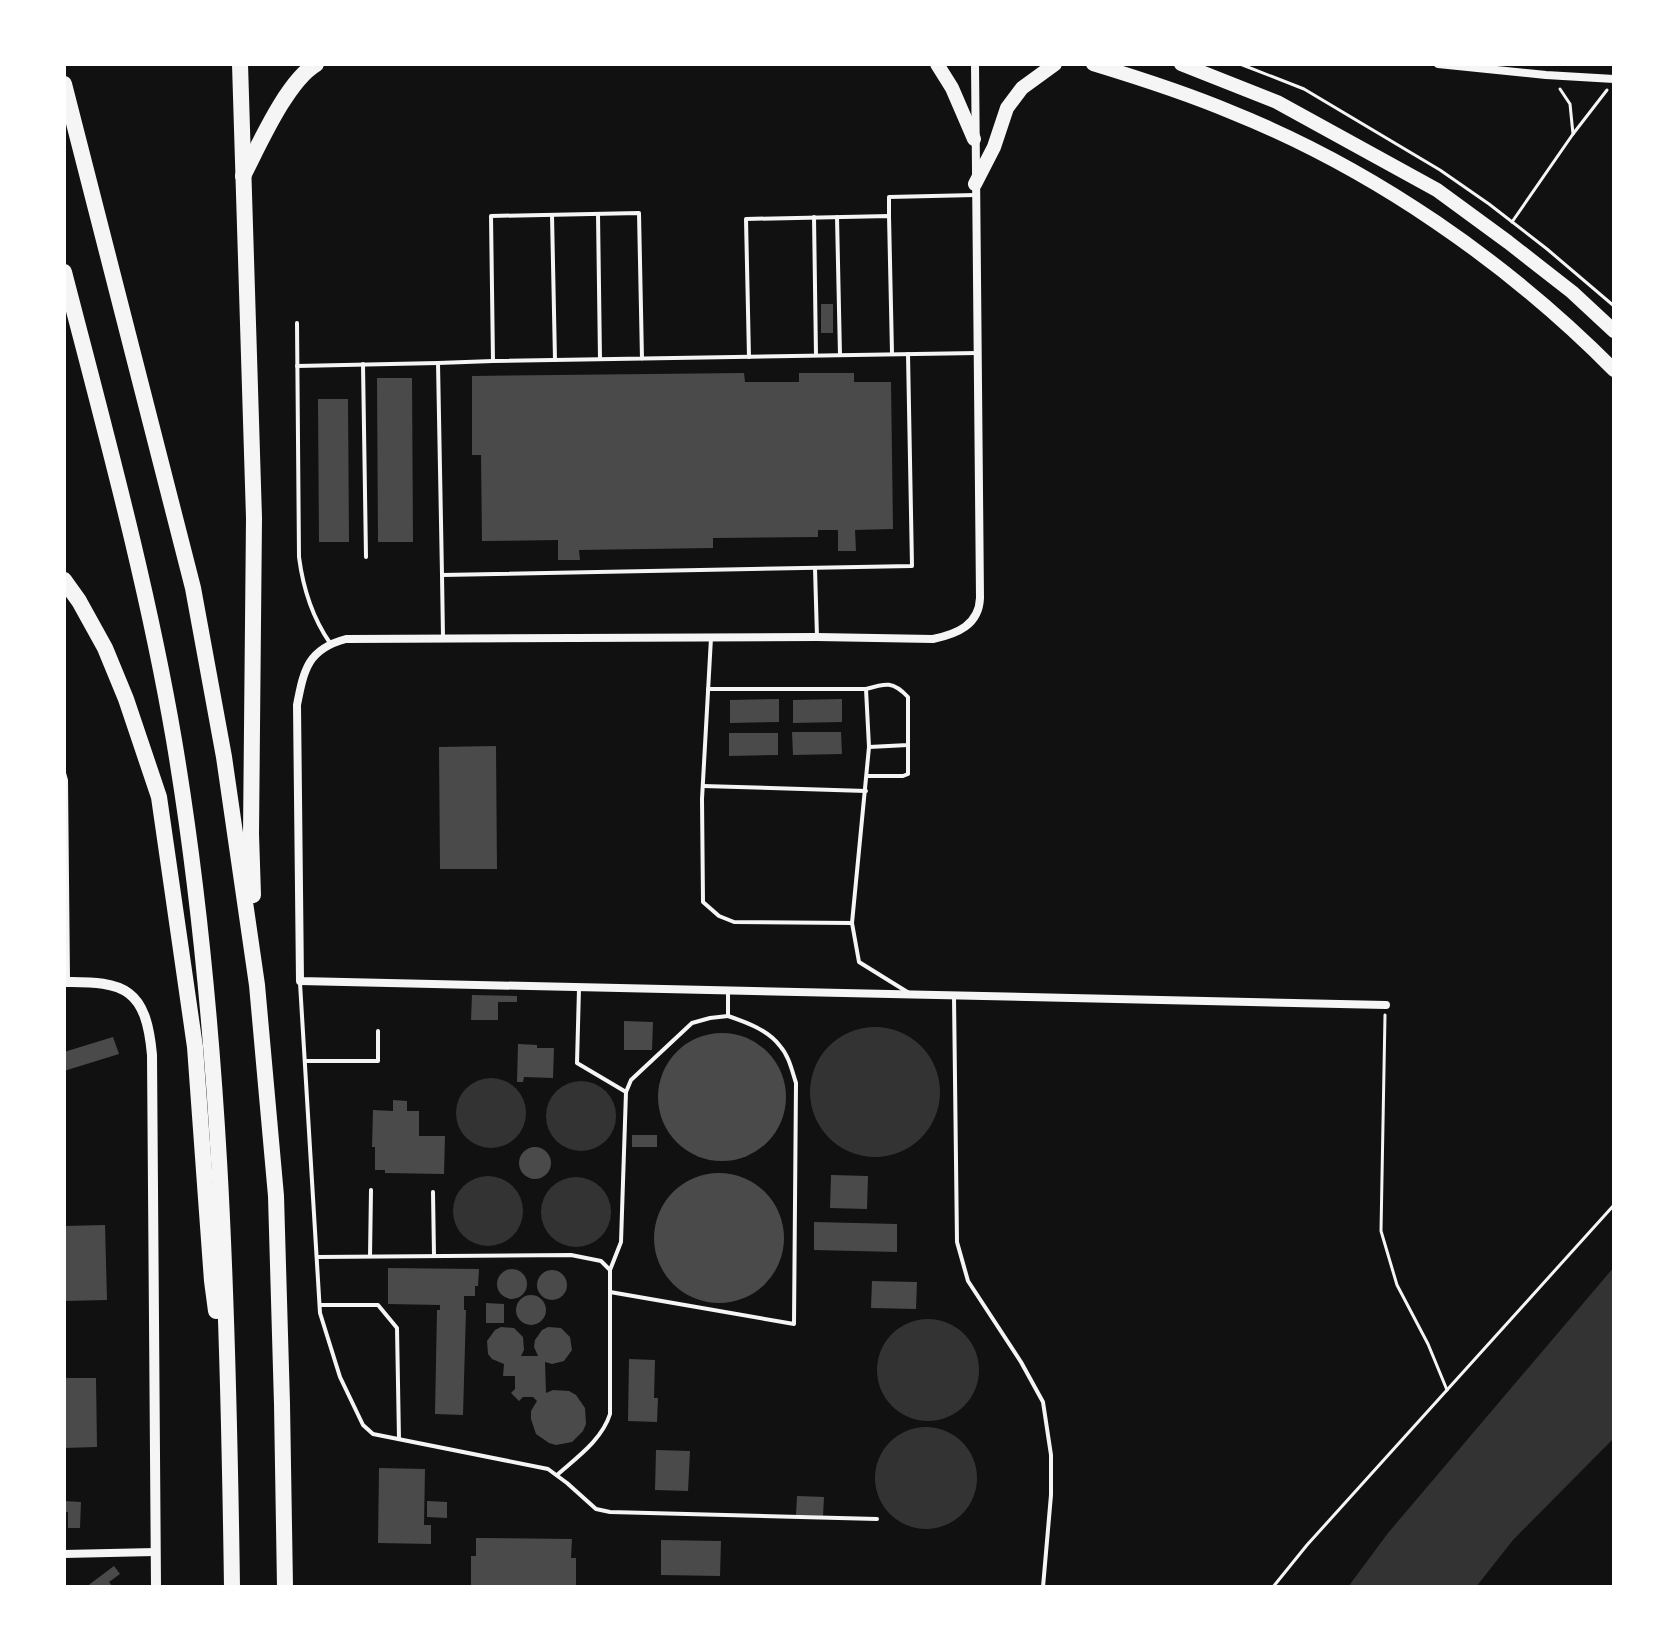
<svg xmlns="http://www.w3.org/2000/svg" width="1678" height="1651" font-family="'Source Sans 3',sans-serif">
  <rect width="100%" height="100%" fill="#111"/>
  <g fill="#333">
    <circle cx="875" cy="1092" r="65"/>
    <circle cx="491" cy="1113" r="35"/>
    <circle cx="581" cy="1116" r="35"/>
    <circle cx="488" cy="1211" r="35"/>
    <circle cx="576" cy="1212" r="35"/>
    <polygon points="1614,1267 1614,1438 1513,1540 1476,1587 1348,1587 1388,1533"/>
    <circle cx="928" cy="1370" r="51"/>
    <circle cx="926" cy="1478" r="51"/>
  </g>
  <g fill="#4a4a4a">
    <rect x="821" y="304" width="12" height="29"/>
    <polygon points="744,373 745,382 799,382 799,373 854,373 854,382 891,382 893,529 855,530 856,551 838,551 838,530 818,530 818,537 713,538 713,548 579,550 580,560 558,560 558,540 482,541 481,455 472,455 472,376"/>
    <polygon points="377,378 412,378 413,542 378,542"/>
    <polygon points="318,399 348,399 349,542 319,542"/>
    <polygon points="779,699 779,722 730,723 730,700"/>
    <polygon points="842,699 842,722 793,723 793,700"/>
    <polygon points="792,732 841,732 842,754 793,755"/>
    <polygon points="729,733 778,733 778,755 729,756"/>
    <polygon points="496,746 497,869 440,869 439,747"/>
    <polygon points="472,995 517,996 517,1002 498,1002 498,1020 471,1020"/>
    <polygon points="624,1021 653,1022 652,1050 624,1050"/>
    <circle cx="722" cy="1097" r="64"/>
    <polygon points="113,1037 119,1054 64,1071 64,1052"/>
    <polygon points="518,1044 537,1045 537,1048 554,1048 553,1078 524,1077 523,1082 517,1082"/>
    <polygon points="393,1100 407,1101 407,1111 419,1111 419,1136 445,1136 444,1174 385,1173 385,1170 375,1170 375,1147 372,1147 373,1110 393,1111"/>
    <rect x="632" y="1135" width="25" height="12"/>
    <circle cx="535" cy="1163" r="16"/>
    <circle cx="719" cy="1238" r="65"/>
    <polygon points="831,1175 868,1176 867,1209 830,1208"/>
    <polygon points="814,1222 897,1224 897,1252 814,1250"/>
    <polygon points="105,1225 107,1300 64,1301 64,1226"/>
    <polygon points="388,1268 479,1269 478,1286 475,1286 475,1296 464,1296 464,1310 466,1310 463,1415 435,1414 437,1310 440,1310 440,1305 388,1304"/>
    <circle cx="512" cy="1284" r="15"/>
    <circle cx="552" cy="1285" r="15"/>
    <polygon points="872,1281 917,1282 916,1309 871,1308"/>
    <circle cx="531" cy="1310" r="15"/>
    <polygon points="486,1303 504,1304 504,1323 486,1323"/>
    <polygon points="501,1327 514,1328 523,1337 524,1350 521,1356 538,1356 534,1347 535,1340 542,1330 548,1327 561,1328 570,1337 572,1350 564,1361 552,1364 545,1362 546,1393 553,1390 569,1391 576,1395 585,1408 586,1424 583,1431 572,1442 556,1445 549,1443 536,1434 531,1419 531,1411 537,1401 533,1397 523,1397 519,1401 511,1393 515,1389 515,1376 503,1376 504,1364 492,1359 488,1354 487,1341 495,1330"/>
    <polygon points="629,1359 655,1360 654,1398 658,1398 657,1422 628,1421"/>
    <polygon points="64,1378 96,1378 97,1447 64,1448"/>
    <polygon points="656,1450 690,1451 688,1491 655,1490"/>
    <polygon points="379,1468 425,1469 424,1525 431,1525 431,1544 378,1543"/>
    <polygon points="797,1496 824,1497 823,1516 796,1515"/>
    <polygon points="64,1501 81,1502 80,1528 68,1528 68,1512 64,1512"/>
    <polygon points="427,1501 447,1502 447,1518 427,1517"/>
    <polygon points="476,1538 572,1539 571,1558 576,1558 576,1587 471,1587 471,1556 476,1556"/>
    <polygon points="661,1540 721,1541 720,1576 661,1575"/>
    <polygon points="114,1566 120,1574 109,1582 113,1587 86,1587"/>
  </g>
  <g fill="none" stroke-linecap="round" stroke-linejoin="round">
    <g stroke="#f5f5f5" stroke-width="3">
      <polyline points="1240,64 1304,89 1440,170 1489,204 1547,249 1614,306"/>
      <polyline points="1560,89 1570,104 1573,134 1607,90"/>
      <polyline points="1512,222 1573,134"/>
      <polyline points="1385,1015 1381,1231 1397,1285 1428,1344 1447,1390"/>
      <polyline points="1273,1587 1307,1545 1614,1205"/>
    </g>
    <g stroke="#f5f5f5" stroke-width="4">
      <polyline points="598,214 600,359"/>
      <polyline points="552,215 555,360"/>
      <polyline points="889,216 889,197 975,195"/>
      <polyline points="814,217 816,355"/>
      <polyline points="837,217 840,355"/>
      <path d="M 297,323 L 299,557 C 303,588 312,617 330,643"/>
      <polyline points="749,357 746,219 889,216 892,353"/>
      <path d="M 642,359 L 639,213 L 491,216 L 493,361 C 655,359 816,355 977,353"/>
      <polyline points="493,361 438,363 442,575 912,566 908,354"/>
      <polyline points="363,364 366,557"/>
      <polyline points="297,366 438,363"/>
      <polyline points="815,568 817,637"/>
      <polyline points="442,575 443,637"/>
      <polyline points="711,638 702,799 703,902 719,916 734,922 852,923 859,962 909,993"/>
      <polyline points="708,689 866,689 869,747 852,923"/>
      <path d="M 866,689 C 886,683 893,681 908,697 L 908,745 L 869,747"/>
      <polyline points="64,773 66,780 68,979"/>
      <polyline points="868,776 903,776 908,774 908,745"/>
      <polyline points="703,786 866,791"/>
      <polyline points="300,983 320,1313 340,1377 363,1425 373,1434 548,1469 567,1483 596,1509 610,1512 877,1519"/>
      <polyline points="579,989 577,1063 626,1092"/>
      <polyline points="954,997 957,1242 968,1281 1021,1362 1043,1402 1051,1455 1051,1495 1043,1587"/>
      <polyline points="305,1061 378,1061 378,1031"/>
      <polyline points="433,1192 434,1256"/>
      <polyline points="370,1256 371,1190"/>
      <path d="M 317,1257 L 571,1255 L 601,1261 L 610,1270 L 610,1414 C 602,1440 576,1458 557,1475"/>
      <polyline points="610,1270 621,1242 626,1092 631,1080 692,1023 710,1018 728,1016 728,992"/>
      <path d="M 610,1292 L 794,1324 L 796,1083 C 792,1071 789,1056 780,1046 C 768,1030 746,1022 728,1016"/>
      <polyline points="320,1305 378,1305 397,1328 399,1439"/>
    </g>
    <g stroke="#f5f5f5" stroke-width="8">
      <path d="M 975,64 L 980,598 C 979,625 957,634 933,639 L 817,637 L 346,639 C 308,649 304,669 297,705 L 300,981 L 1386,1005"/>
      <polyline points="1438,64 1546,75 1614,79"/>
      <polyline points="64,1554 155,1552"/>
    </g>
    <path stroke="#f5f5f5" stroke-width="10" d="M 64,982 C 126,981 146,989 152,1055 L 156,1587"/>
    <g stroke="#f5f5f5" stroke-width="14">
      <polyline points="937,64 952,88 974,139"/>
      <path d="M 1093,64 C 1139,78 1186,93 1231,112 C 1373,169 1507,262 1614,370"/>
      <polyline points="1181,64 1277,102 1437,190 1508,242 1572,292 1614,331"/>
      <polyline points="975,184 994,147 1007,108 1022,88 1055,64"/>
    </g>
    <g stroke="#f5f5f5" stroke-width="16">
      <polyline points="240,64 254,518 251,834 253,895"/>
      <polyline points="64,84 193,588 224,757 257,985 276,1196 282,1404 285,1587"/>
      <path d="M 243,176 C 259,145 287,81 316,64"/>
      <path d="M 64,272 C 104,427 147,582 174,740 C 221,1019 228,1305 232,1587"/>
      <polyline points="64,580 79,601 105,648 126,699 159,797 195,1047 212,1281 216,1311"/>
    </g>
  </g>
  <rect width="1678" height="1651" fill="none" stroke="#ffffff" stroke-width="132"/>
</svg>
